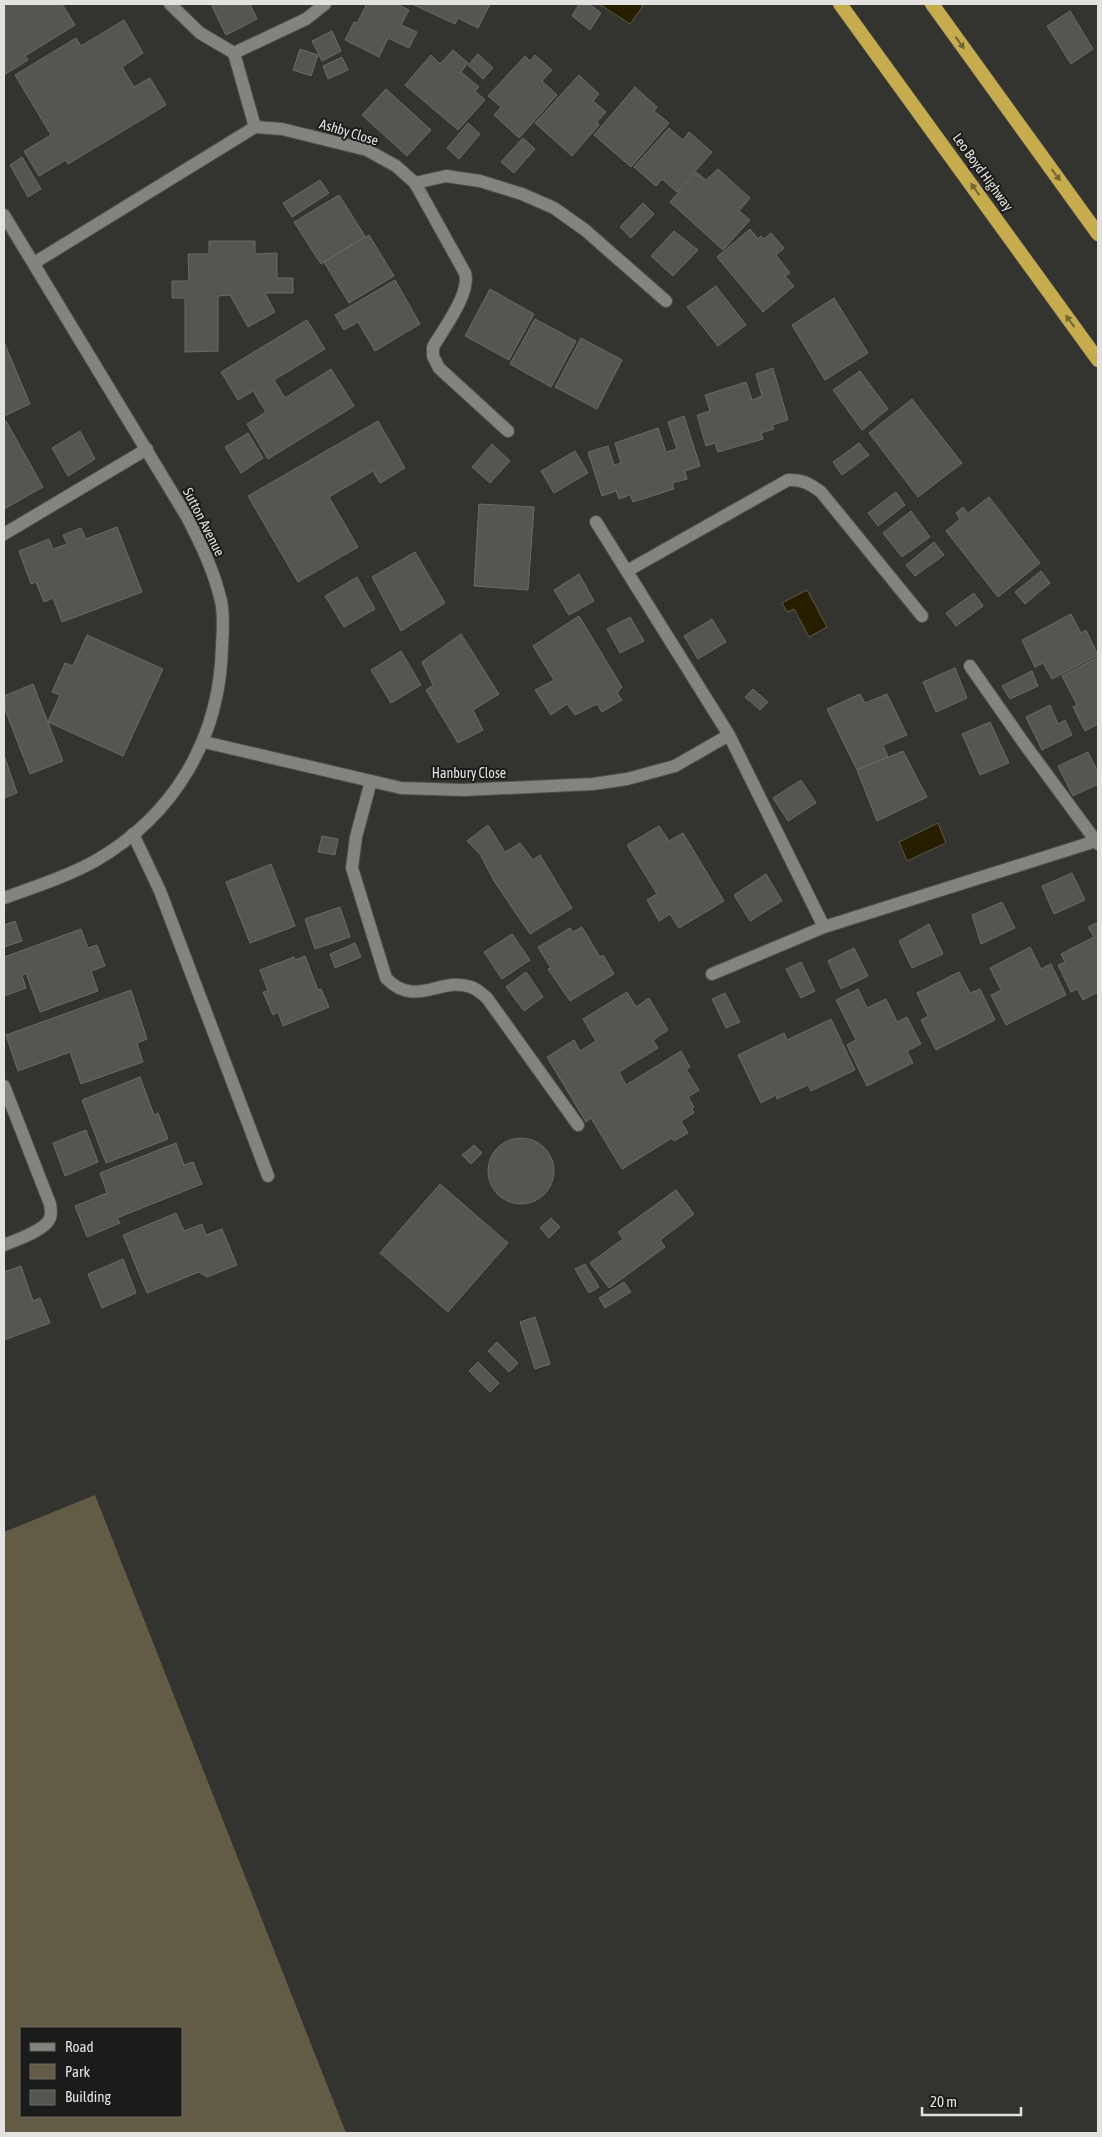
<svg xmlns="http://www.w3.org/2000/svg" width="1102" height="2137" font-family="'Asap Condensed',sans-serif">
  <rect width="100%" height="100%" fill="#333330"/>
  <path fill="#625c46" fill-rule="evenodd" d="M 95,1495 L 346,2133 L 4,2133 L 4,1532 ZM 21,2028 L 181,2028 L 181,2116 L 21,2116 Z"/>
  <g fill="#271e00" stroke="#5f5944">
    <polygon points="599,4 640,4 643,6 630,24"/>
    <polygon points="807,590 827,627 809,637 794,609 787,612 782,603"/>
    <polygon points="938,823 946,843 907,861 899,842"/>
  </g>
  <g fill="#555552" stroke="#6b6a67">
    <polygon points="4,4 62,4 75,25 25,56 28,60 4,75"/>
    <polygon points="211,4 250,4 257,19 226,35"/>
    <polygon points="367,4 397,4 409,10 401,25 417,32 409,48 388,38 379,57 345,40 354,22 357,23"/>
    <polygon points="412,4 490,4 478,28 458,18 455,24"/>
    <polygon points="579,4 589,4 601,13 590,30 572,16"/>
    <polygon points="1070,11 1093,49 1071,64 1047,26"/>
    <polygon points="124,20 143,53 122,67 134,87 150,78 166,105 68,164 66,160 39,176 24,151 51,135 15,75 76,38 81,46"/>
    <polygon points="332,31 341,51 322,61 312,41"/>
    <polygon points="300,49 318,55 311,76 293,70"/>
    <polygon points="453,50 468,63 461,72 479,87 475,91 485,100 458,130 405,85 431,55 440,64"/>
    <polygon points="478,54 493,68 483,79 468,65"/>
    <polygon points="535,55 552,70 542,81 557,95 519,138 494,115 501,107 488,96 525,56 530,61"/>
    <polygon points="342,57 348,70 328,79 323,66"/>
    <polygon points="579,75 599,94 593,101 606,112 597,122 599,125 572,156 535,123"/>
    <polygon points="635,87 657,107 654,111 669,123 631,167 594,135"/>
    <polygon points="386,89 431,130 407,156 362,115"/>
    <polygon points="468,123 480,134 459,159 447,148"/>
    <polygon points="669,128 683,140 689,132 712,152 677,192 662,179 656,186 634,167"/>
    <polygon points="523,138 535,149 514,173 501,162"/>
    <polygon points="22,157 41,189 28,197 10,165"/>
    <polygon points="718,169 750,198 739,211 750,220 723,250 670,202 696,172 706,180"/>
    <polygon points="320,180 329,193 292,217 283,203"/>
    <polygon points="339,195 365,236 321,264 294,222"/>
    <polygon points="643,203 654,214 631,238 620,227"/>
    <polygon points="750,229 758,239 761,236 764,239 771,233 784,248 776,255 790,273 785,276 794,286 763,312 717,257"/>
    <polygon points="674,231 698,250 673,276 651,256"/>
    <polygon points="369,235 394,276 349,303 324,262"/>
    <polygon points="209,241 255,241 255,254 277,253 277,278 293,278 293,293 265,293 275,312 248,327 230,295 218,296 218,351 185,352 185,298 172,298 172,281 189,281 188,254 209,254"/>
    <polygon points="395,280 420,324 375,351 358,322 344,330 335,315"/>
    <polygon points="716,286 746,325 718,346 687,307"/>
    <polygon points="490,289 534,314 509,360 465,336"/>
    <polygon points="834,298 868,353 825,380 792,325"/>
    <polygon points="535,319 576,341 551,387 510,364"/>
    <polygon points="307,320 325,349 274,380 285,398 331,369 354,406 268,459 247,424 266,412 253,391 238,400 221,372"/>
    <polygon points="581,338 622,360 597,409 555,387"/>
    <polygon points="4,342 30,404 4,416"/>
    <polygon points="773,368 788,420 772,425 774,429 761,433 763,439 718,452 715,443 706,446 697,415 710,411 705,395 746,382 752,400 762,396 756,374"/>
    <polygon points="860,371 888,409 862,430 833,390"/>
    <polygon points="912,399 962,463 918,497 869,433"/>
    <polygon points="684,416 700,466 685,471 687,479 672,483 674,489 633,502 630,495 619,499 616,491 602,496 588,452 608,446 614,465 621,463 615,443 658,428 666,452 677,449 668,422"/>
    <polygon points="6,421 43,487 4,509 4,422"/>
    <polygon points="378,421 405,468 380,483 373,471 329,497 358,547 298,582 248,496"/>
    <polygon points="80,431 95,459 68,476 52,448"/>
    <polygon points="248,433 263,458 241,473 225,447"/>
    <polygon points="859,443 869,455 842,475 833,462"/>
    <polygon points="492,444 510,461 490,483 472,467"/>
    <polygon points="575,451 588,473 554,493 541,471"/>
    <polygon points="896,492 905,505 878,526 868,513"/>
    <polygon points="989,497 1040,563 998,597 946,531 960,519 956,513 963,507 968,513"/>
    <polygon points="479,504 534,507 528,590 474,586"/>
    <polygon points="911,511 930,537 902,557 883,533"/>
    <polygon points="117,527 142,592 62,622 53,598 44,602 36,582 31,584 19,551 49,539 53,549 67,544 63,535 81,528 86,539"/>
    <polygon points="934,542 944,555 915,576 906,565"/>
    <polygon points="415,552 445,603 401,631 372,577"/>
    <polygon points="1041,571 1050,583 1025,604 1015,592"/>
    <polygon points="579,574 594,601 569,615 554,590"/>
    <polygon points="357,577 375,609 344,627 325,596"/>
    <polygon points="974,593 983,606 956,626 946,613"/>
    <polygon points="1071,614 1081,633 1086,630 1098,655 1052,679 1043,663 1035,667 1022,640"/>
    <polygon points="579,616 622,687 617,693 622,700 602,712 597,704 575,715 567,704 551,715 535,690 554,680 533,646"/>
    <polygon points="630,617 644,641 620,653 607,629"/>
    <polygon points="712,619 726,642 698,659 684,636"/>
    <polygon points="461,634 499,694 473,710 483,730 458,743 426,690 433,685 422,662"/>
    <polygon points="87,635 163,669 123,756 48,722 60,695 52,692 65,663 73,666"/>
    <polygon points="401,651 421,685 391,703 371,670"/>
    <polygon points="1098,657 1098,724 1085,731 1073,707 1077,705 1062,676"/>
    <polygon points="955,668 967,698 936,712 923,682"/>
    <polygon points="1032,671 1038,686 1010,699 1002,686"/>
    <polygon points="33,684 63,761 30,774 4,707 4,696"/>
    <polygon points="753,689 768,702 760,710 745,697"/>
    <polygon points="860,694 865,703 887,694 907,735 883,745 888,757 857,770 827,709"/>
    <polygon points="1050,705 1058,724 1065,720 1072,735 1042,750 1026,717"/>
    <polygon points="990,722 1009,763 980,775 962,734"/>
    <polygon points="903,751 927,797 877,821 857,770"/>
    <polygon points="1088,752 1098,772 1098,784 1073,796 1058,766"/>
    <polygon points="4,755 17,793 4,798"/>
    <polygon points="801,780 816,803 788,821 773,798"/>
    <polygon points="488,825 505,852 520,843 533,860 540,855 572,908 530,934 494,881 480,854 467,841"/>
    <polygon points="659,826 669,841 683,833 724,901 679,928 670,914 659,921 647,900 657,894 627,845"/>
    <polygon points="322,836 338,839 335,855 318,852"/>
    <polygon points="271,864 295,926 250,943 226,882"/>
    <polygon points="1072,873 1085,900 1054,914 1042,886"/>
    <polygon points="766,874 782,901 750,921 734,895"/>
    <polygon points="1002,902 1015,928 981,944 972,915"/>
    <polygon points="340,907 350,937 315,949 305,919"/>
    <polygon points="15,921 22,941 4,947 4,925"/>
    <polygon points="1098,922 1098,992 1083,1000 1077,989 1071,992 1058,965 1065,962 1061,954 1094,937 1088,927"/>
    <polygon points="929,924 943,954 912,968 899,941"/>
    <polygon points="582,927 600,957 603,955 614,974 570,1001 548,969 551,968 538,947 570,928 573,932"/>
    <polygon points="81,929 88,948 97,945 105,966 91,971 98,991 40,1012 26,973 22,976 26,988 4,996 4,957"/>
    <polygon points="512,934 530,960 502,979 484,952"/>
    <polygon points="355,943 361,957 335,968 330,954"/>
    <polygon points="1030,947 1041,969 1051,964 1066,995 1006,1025 991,995 1001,990 990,968"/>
    <polygon points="854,948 868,976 841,989 828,961"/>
    <polygon points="305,956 318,990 321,989 329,1007 283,1026 278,1012 273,1015 263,992 268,991 260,970 294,957 295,960"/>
    <polygon points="801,962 815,991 801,998 786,969"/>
    <polygon points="526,972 543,997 524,1011 506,987"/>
    <polygon points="959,972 970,993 980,989 995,1020 936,1050 921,1020 928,1016 917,993"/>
    <polygon points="858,989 867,1008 886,999 897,1022 907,1017 921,1044 907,1051 913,1063 867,1086 847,1045 856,1040 836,1000"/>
    <polygon points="131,990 147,1039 137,1043 143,1062 81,1084 70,1052 18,1071 6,1035"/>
    <polygon points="627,992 636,1007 649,998 668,1030 653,1040 658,1048 619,1072 626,1085 681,1051 690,1067 686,1069 699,1090 688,1097 694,1107 692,1109 694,1113 681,1121 688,1133 674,1141 672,1138 622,1169 591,1118 586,1122 547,1057 574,1040 580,1051 596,1041 583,1019"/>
    <polygon points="725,993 740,1022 726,1028 712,999"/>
    <polygon points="831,1019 855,1070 811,1091 808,1085 777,1099 776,1095 761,1103 738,1055 784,1033 787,1040"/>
    <polygon points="140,1077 154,1115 158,1113 168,1139 106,1163 82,1100"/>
    <polygon points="86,1130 98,1162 65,1176 53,1143"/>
    <circle cx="521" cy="1171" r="33"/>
    <polygon points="176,1143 184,1165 193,1162 202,1184 117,1218 120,1223 87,1237 75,1206 107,1193 100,1173"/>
    <polygon points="474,1145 482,1153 471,1164 462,1155"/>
    <polygon points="440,1184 508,1243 448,1312 380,1253"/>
    <polygon points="676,1190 694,1214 660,1240 665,1247 609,1288 590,1263 623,1239 618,1232"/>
    <polygon points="176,1213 184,1231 202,1224 206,1235 222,1229 237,1265 207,1277 199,1272 147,1293 123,1235"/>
    <polygon points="551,1218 560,1227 549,1238 540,1228"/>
    <polygon points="123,1259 136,1293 102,1308 88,1274"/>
    <polygon points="585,1264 599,1287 589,1293 575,1269"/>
    <polygon points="21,1266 33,1301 40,1298 50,1323 4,1340 4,1272"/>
    <polygon points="624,1282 631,1292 605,1308 599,1298"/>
    <polygon points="535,1317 550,1364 535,1369 520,1322"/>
    <polygon points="497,1342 518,1363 509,1372 488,1351"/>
    <polygon points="478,1362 499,1383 490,1392 469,1371"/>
  </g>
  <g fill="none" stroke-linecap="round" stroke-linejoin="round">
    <defs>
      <g id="minor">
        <polyline points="170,4 200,33 234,53 255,127"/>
        <polyline points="234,53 306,19 325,4"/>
        <polyline points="415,183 446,176 480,181 522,194 554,208 585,230 666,301"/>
        <path d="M 4,215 L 187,517 C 201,544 214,571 221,601 C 224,615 223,632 222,646 C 220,738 175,815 95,861 C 66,877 34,887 4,898"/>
        <path d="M 34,263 L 255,127 L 282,129 L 367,150 L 396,166 L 415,183 L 465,273 C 471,293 444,328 433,347 L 433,356 L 439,368 L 508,431"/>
        <polyline points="596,522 729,735 824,927"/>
        <polyline points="4,534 147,449"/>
        <path d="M 627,571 L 788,480 C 802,479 810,484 821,492 L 922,616"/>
        <polyline points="970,666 1023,742 1098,844"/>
        <polyline points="204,742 401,788 464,790 593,784 627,779 675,766 729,735"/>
        <path d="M 371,781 L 356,837 L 352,868 L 386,978 C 415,1009 441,976 471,987 C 477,989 482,994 487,998 L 578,1125"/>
        <polyline points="133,834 160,891 268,1176"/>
        <polyline points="712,974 824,927 1096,841"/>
        <path d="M 4,1086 L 50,1204 C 51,1209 52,1215 49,1220 C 43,1231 16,1240 4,1245"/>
      </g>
      <g id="trunk">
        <polyline points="840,4 1098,360"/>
        <polyline points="932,4 1098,234"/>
      </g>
    </defs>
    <use href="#minor" stroke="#4f4f4c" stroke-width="14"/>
    <use href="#trunk" stroke="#4f4f4c" stroke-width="15"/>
    <use href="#minor" stroke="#848380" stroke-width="12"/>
    <use href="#trunk" stroke="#c6ac4d" stroke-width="14"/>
  </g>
  <defs><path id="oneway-solid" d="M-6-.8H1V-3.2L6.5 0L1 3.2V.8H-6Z" transform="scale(1.25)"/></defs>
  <g fill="#706433">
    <use href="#oneway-solid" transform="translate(960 43) rotate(54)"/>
    <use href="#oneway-solid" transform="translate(1056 175) rotate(54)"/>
    <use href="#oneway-solid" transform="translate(975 189) rotate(-126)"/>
    <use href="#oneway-solid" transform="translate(1070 321) rotate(-126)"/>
  </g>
  <g text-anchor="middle" stroke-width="4" stroke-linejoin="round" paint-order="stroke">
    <g font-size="14" fill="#e3e2e1" stroke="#1b1b19">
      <text transform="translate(349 132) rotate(17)" y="5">Ashby Close</text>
      <text transform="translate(983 172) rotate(54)" y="5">Leo Boyd Highway</text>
      <text transform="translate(204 522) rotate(63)" y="5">Sutton Avenue</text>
      <text x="469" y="778">Hanbury Close</text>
    </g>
  </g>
  <rect width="1102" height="2137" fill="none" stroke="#e3e2e1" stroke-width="10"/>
  <rect x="20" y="2027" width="162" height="90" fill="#1b1b19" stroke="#6b6b69"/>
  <rect x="30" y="2043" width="25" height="8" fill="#848380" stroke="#6b6b69"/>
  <text x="65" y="2052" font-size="15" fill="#e3e2e1">Road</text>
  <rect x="30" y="2064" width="25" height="15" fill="#625c46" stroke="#6b6b69"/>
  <text x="65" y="2077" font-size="15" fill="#e3e2e1">Park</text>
  <rect x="30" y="2090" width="25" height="15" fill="#555552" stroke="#6b6b69"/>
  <text x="65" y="2102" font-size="15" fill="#e3e2e1">Building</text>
  <path d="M922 2107v8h99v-8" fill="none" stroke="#e3e2e1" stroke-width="2.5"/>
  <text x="930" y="2107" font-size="15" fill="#e3e2e1" stroke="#1b1b19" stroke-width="4" paint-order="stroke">20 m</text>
</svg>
